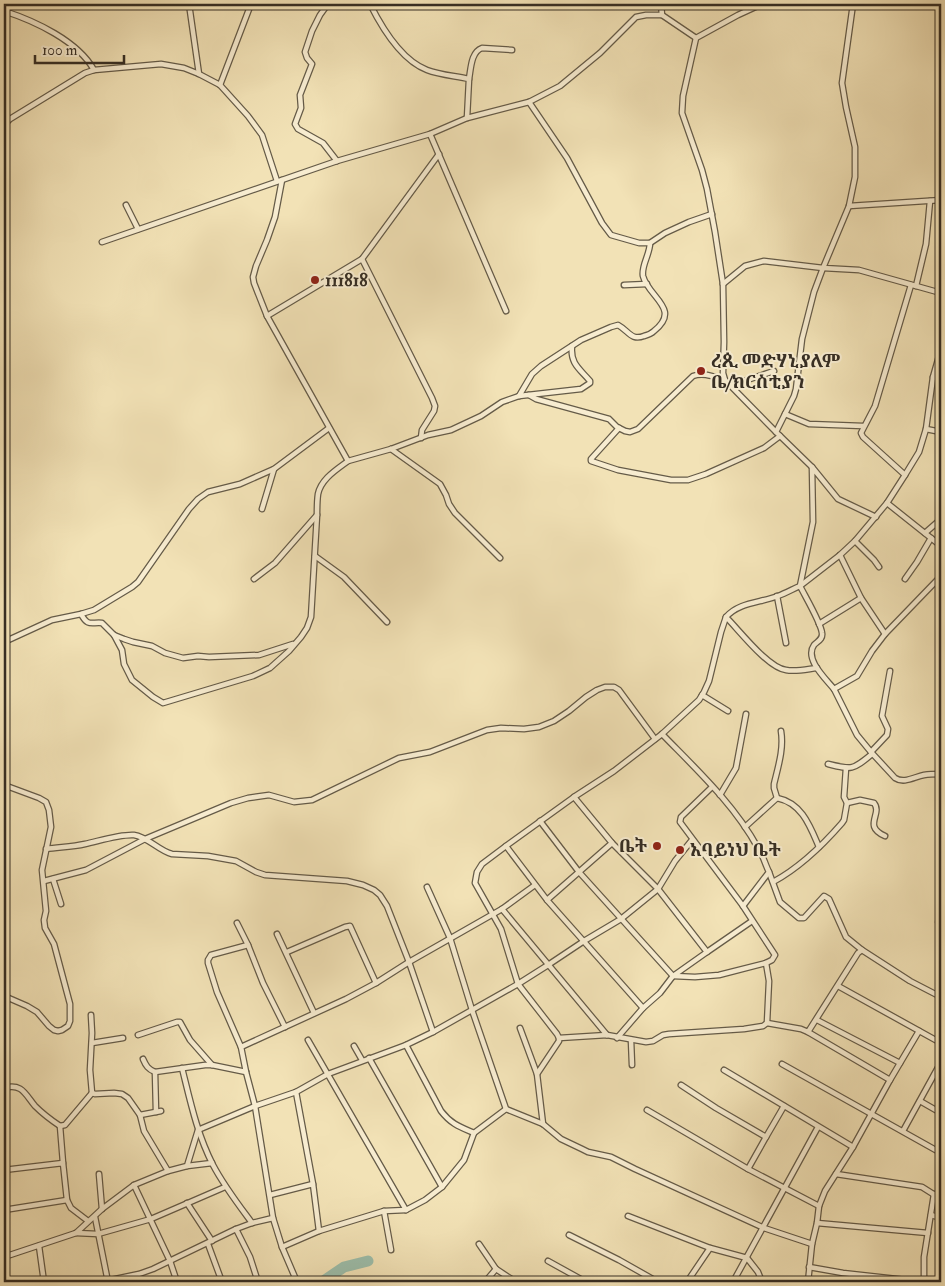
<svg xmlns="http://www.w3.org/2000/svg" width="945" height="1286" font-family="'IM FELL Double Pica','Noto Serif Ethiopic',serif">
  <rect width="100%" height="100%" fill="#f2e2b6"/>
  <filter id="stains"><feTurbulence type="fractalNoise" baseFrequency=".004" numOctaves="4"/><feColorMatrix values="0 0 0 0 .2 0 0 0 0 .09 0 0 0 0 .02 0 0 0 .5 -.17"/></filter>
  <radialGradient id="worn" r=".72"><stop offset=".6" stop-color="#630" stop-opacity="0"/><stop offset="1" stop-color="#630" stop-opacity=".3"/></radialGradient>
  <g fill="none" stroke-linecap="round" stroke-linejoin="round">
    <polyline stroke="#9cbeab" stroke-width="11" points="322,1282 344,1267 368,1261"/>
    <defs>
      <g id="street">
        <polyline points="189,4 199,74"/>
        <polyline points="328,4 320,15 312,31 305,52 307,58 312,64 300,95 301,108 295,124 298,129 323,143 337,161"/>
        <path d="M 370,4 C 382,28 401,60 427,70 C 440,75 456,76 469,79 L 467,118"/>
        <polyline points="661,4 662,15 696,38"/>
        <polyline points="762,4 738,15 696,38 683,96 682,113 702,170 707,189 715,232 723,284 724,342 723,373 725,380 776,432"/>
        <polyline points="853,4 842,83 846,107 855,147 855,177 849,206 823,268 859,270 941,293"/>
        <path d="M 4,11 C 35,21 78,41 94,70"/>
        <path d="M 469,79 C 471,68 471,52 482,48 L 512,50"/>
        <polyline points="220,85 251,4"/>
        <polyline points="529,102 567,158 602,223 611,235 639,243 650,243 665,233 689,222 712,214"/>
        <polyline points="4,125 10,119 85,73 94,70 161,64 184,68 199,74 220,85 248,116 262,135 277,181"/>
        <polyline points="430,134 506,311"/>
        <path d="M 439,154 L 362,259 L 267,316 L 348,461 L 391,449 L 428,435 L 451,430 L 481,416 L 502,402 L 519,396 L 581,389 L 590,383 L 590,381 C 580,369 570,364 572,346"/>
        <polyline points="126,205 138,229"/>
        <polyline points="849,206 941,200"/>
        <polyline points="102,242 337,161 430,134 467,118 529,102 560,86 600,53 636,17 646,15 662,15"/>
        <polyline points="362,259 432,398 435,406 434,411 422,430 421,438"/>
        <polyline points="723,284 745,266 764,261 823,268 814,292 802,339 796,389 794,396 776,432 812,467"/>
        <polyline points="624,285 647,284"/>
        <polyline points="916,286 926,244 930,201"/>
        <polyline points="267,316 254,283 253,277 256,266 267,240 275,217 282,180"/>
        <polyline points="933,377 941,379"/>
        <polyline points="729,386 774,371"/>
        <path d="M 529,395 L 536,399 L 609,419 L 617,427 L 625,431 L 630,432 L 638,429 L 693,376 C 704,372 714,377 725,380"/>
        <path d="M 519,396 L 532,374 L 541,366 L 581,340 L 611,327 L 618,325 C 629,331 631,341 644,336 C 648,335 651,334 654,331 C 682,309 648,297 643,276 C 641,266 650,254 650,243"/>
        <polyline points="785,414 809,424 863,426"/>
        <polyline points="619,428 591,459 591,461 618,470 671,480 688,480 706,474 764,448 780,436"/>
        <polyline points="926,429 941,432"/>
        <polyline points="391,449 440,484 446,495 449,504 455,513 500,558"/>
        <polyline points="905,475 863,437 861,433 875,406 911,285"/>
        <polyline points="887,503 941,546"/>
        <polyline points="262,509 274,469"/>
        <polyline points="925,533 941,519"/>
        <polyline points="855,541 874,560 879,567"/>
        <polyline points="840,555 861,598 885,634"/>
        <polyline points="315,556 344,577 387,622"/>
        <path d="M 941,576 L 885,634 L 872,651 L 857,676 L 834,689 L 857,735 L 871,752 L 895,778 C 904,784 914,777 924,775 C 930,774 936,774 941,774"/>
        <path d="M 254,579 L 275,563 L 317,515 C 317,508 317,501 318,494 C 321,479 336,470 348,461"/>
        <polyline points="905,579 917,562 931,538"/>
        <polyline points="777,596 786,643"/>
        <path d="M 81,614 C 88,627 91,622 102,623 L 114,635 L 124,639 L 133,642 L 152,646 L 165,653 L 183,658 L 198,656 L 209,657 L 259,655 L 293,644"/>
        <polyline points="819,624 861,598"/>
        <polyline points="114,635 122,650 124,664 132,680 153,697 163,703 253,676 270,668 289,651 301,637 307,628 311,617 317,515"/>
        <polyline points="4,642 52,620 81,614 94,610 132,587 138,582 189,509 198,499 208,492 240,484 274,469 329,428"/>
        <path d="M 817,668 C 808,669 796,672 786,670 C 768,668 739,630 726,617 C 739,602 760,603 778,596 C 786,593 793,589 800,586 L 813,522 L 812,467 L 838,499 L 876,517"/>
        <path d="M 834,689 C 826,679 804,659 814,645 C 818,641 823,639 822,633 C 821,623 805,596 800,586 L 840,555 L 855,541 L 887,503 L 905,475 L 919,452 L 926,429 L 933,377 L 941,349"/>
        <polyline points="702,695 728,711"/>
        <path d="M 662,734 C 696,769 734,804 758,848 C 763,855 765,864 769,872 L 743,906"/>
        <polyline points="871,752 887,735 888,729 882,716 890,671"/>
        <path d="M 828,764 C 852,770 853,770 872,754"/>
        <polyline points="4,785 39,798 46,802 49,810 51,827 42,870 46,911 44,920 45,928 54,944 70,1004 70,1021 68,1026 62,1030 58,1031 54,1030 49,1026 37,1012 27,1006 4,996"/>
        <polyline points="720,795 736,768 746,714"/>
        <polyline points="574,797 612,843 658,889 707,952 673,976 660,993 643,1008 617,1038"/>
        <path d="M 777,798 C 802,803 810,826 819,847"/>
        <path d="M 847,803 L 860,800 L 874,803 C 883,814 862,826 885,836"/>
        <polyline points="540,821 579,872 673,976 695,977 719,975 766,963 772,960 775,955 743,906 680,822 681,817 712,787"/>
        <path d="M 745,827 L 777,798 L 774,788 L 774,784 C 778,767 784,749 781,731"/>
        <polyline points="506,846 482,864 477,872 475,883 501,929 518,984 557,1034 559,1038 559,1041 537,1074 543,1124"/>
        <path d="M 46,849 C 59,847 72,847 85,844 C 99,841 120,834 134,835 C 148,837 159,851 172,854 L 208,856 L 236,861 L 256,872 L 265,875 L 347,881 L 363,885 L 374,890 L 380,895 L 387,906 L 409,962 L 433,1032"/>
        <polyline points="769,872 780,902 799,918 804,918 824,896 829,899 846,937 862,950 910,981 941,997"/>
        <polyline points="53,879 61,904"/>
        <polyline points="44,881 86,870 145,839 231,803 248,798 269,795 294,802 312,800 399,758 430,752 487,730 501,728 524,729 539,727 554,721 569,711 586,697 597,690 605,687 614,687 619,690 655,739"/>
        <path d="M 773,882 C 799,868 822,846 842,823 L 844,820 L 847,803 L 844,797 L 846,768"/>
        <polyline points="427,887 450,938 472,1010 506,1109 543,1124 561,1139 582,1149 588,1152 611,1157 635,1169 764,1228 812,1244"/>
        <polyline points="547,900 612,843"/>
        <polyline points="502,909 607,1035"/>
        <path d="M 941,916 C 936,921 939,926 941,932"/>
        <polyline points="237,923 248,945 263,983 285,1027"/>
        <polyline points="277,934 314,1013"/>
        <polyline points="248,945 211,955 208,960 208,963 217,992 241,1047 246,1072 255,1106 273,1218 282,1247 297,1282"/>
        <polyline points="287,952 345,927 350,926 376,983"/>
        <polyline points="707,952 752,921"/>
        <polyline points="766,963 769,981 767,1023"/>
        <polyline points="838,986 941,1043"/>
        <polyline points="643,1008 547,900 506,846 574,797 614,771 662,734 699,700 704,692 709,681 721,632 726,617"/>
        <polyline points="91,1015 92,1033 90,1070 92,1093 95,1094 114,1093 122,1094 128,1098 140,1115 144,1131 168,1171"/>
        <polyline points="817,1020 900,1063"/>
        <polyline points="520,1028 537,1074"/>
        <polyline points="808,1032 890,1080"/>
        <polyline points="138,1035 177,1022 180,1022 190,1040 212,1065"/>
        <polyline points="559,1038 607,1035 646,1042 653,1041 663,1035 669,1034 744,1029 763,1026 767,1023 801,1029 808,1032 858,953 862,950"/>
        <polyline points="308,1040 406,1210"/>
        <polyline points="631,1040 632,1065"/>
        <polyline points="92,1043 123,1038"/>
        <path d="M 406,1045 L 441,1111 C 451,1124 460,1127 474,1133"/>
        <polyline points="354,1046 362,1060"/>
        <polyline points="241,1047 346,999 376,983 409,962 502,909 535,885"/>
        <polyline points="369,1058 442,1187"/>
        <path d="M 143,1059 C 146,1066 148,1069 155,1072 L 205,1065 L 212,1065 L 246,1072"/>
        <polyline points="782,1064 941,1153"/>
        <path d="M 182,1068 C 190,1100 197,1134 213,1165 C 224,1186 238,1204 252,1223"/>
        <polyline points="724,1070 853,1147"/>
        <polyline points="155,1072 156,1112"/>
        <polyline points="681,1085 716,1108 766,1137 784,1106"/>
        <path d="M 4,1088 C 22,1083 25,1094 35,1106 C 43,1114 51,1120 60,1126"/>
        <polyline points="296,1092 313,1184 319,1231"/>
        <polyline points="920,1101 941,1113"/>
        <polyline points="647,1110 748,1169 819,1206"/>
        <polyline points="140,1115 161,1111"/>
        <polyline points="60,1126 65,1125 92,1093"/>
        <polyline points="60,1126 63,1163"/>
        <polyline points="903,1131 941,1062"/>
        <polyline points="187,1166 212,1163"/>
        <polyline points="748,1169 766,1137"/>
        <polyline points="4,1170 63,1163 67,1200 71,1208 88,1221"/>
        <polyline points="99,1174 102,1209"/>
        <polyline points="836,1174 922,1187 941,1199"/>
        <polyline points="134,1185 170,1261 177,1282"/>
        <polyline points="270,1195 313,1184"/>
        <polyline points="187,1203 212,1241"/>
        <polyline points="4,1210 67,1200"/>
        <polyline points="384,1211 391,1250"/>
        <polyline points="931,1215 941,1218"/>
        <polyline points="628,1216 710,1248 687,1282"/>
        <polyline points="95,1217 108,1282"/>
        <polyline points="817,1223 928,1233"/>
        <polyline points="236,1229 250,1257 258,1282"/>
        <polyline points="76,1233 98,1234 151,1219 225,1187"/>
        <polyline points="569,1235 619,1260 658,1282"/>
        <polyline points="208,1244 222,1282"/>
        <polyline points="479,1244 496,1269 516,1282"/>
        <polyline points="39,1246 44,1282"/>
        <polyline points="282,1247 319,1231 384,1211 406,1210 425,1200 442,1187 464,1160 474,1133 506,1109"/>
        <polyline points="710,1248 747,1258 758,1272 762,1282"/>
        <polyline points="4,1257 76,1233 102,1209 134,1185 168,1171 187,1166 198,1130 255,1106 296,1092 328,1074 406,1045 433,1032 518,984 548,965 584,941 621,919 658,889 675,861 692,840"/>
        <polyline points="548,1261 586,1282"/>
        <polyline points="809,1267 843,1273 924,1282"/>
        <polyline points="448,1280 450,1282"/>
        <polyline points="101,1282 139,1274 153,1269 236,1229 252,1223 273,1218"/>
        <polyline points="485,1282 496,1269"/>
        <polyline points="733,1282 818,1127"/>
        <polyline points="808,1282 812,1244 817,1223 819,1206 825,1191 853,1147 890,1080 919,1031"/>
        <polyline points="924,1282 924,1257 934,1194"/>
      </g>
    </defs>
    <use href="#street" stroke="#655b48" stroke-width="7"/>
    <use href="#street" stroke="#f7ecd0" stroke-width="4.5"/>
  </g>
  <g fill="#8f2418" stroke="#f7ecd0" stroke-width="2">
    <circle cx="315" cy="280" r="5"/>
    <circle cx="701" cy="371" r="5"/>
    <circle cx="657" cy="846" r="5"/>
    <circle cx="680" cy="850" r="5"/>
  </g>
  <g text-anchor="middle" stroke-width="4" stroke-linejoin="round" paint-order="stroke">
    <g font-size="18" font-weight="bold" fill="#362e24" stroke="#f7ecd0" text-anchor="start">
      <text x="325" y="286">111818</text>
      <text x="711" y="367">ረጲ መድሃኒያለም<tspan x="711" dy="21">ቤ/ክርስቲያን</tspan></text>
      <text x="647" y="852" text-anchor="end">ቤት</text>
      <text x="690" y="856">አባይነህ ቤት</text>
    </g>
  </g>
  <rect width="945" height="1286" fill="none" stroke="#f2e2b6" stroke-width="20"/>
  <rect x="5" y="5" width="935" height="1276" fill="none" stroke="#362e24" stroke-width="2.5"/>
  <rect x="10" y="10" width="925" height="1266" fill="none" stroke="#362e24"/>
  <path d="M35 55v8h89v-8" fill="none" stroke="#362e24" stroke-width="2.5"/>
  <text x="42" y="55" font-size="15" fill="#362e24" stroke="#f7ecd0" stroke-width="4" paint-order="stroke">100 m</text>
  <rect width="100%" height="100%" filter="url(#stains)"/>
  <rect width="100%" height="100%" fill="url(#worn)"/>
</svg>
